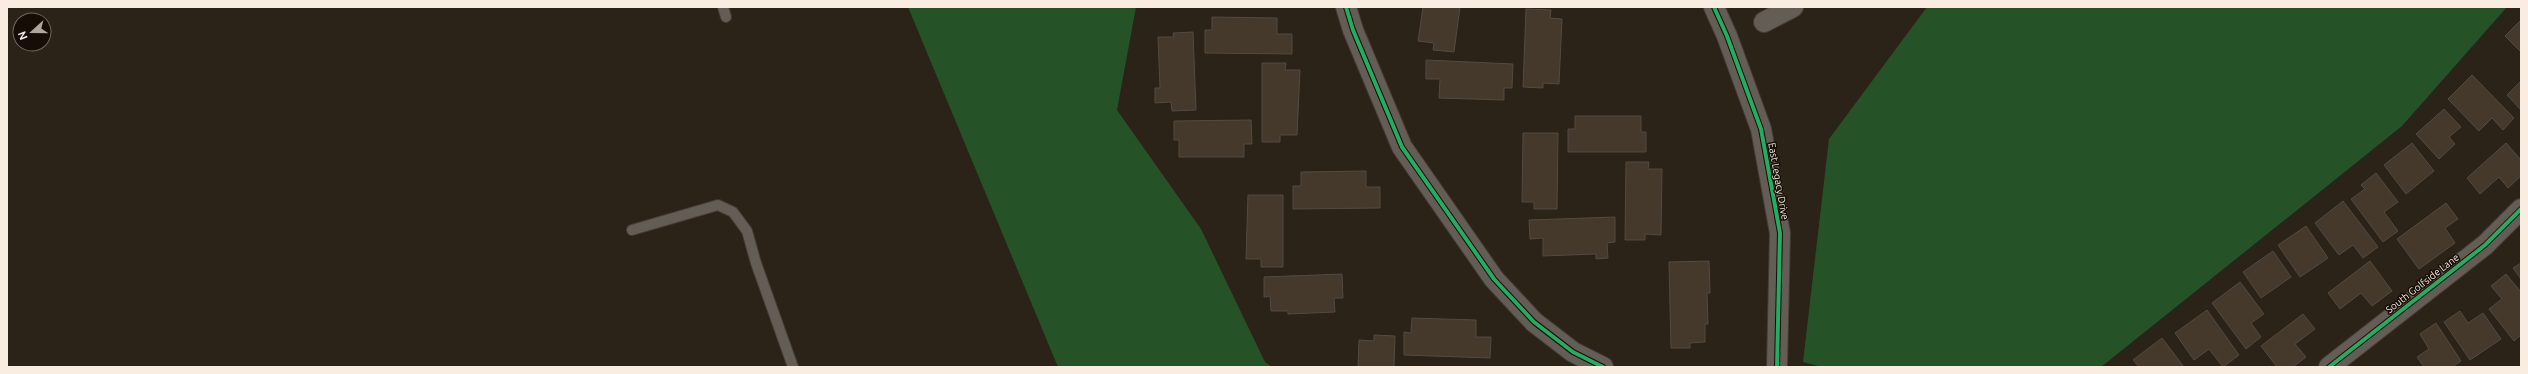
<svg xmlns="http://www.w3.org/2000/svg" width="2528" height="374" font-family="Ubuntu,sans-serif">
  <rect width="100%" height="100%" fill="#2b2218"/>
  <g fill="#265228">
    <polygon points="908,7 1136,7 1117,110 1201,229 1265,362 1272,367 1058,367"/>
    <polygon points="1927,7 2507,7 2402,126 2101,367 1822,367 1803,362 1829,139"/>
  </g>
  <g fill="#45392c" stroke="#524b42">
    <polygon points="1423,7 1460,7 1454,52 1433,50 1434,43 1418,41"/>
    <polygon points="1526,9 1551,10 1550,18 1562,19 1559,84 1543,83 1543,88 1523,87"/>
    <polygon points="1212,17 1277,18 1277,34 1292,34 1292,54 1205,53 1205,30 1212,30"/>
    <polygon points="2521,20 2521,52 2505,36"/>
    <polygon points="1193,32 1196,110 1172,111 1171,102 1155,103 1155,88 1160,88 1158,37 1174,37 1173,33"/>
    <polygon points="1426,60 1513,64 1512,88 1504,88 1504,100 1439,98 1440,79 1426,79"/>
    <polygon points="1262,63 1286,63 1285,70 1300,70 1297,135 1280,135 1280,142 1262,142"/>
    <polygon points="2472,75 2514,118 2503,130 2492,118 2479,131 2448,99"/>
    <polygon points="2521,81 2521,110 2507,95"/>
    <polygon points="2444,109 2461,127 2449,137 2455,144 2439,159 2416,134"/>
    <polygon points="1575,116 1641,116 1641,132 1646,132 1646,152 1568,152 1568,129 1575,129"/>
    <polygon points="1251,120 1252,144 1244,144 1244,157 1179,157 1179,140 1174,140 1174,121"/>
    <polygon points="1523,133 1558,133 1557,209 1534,209 1534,202 1522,202"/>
    <polygon points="2412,143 2434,171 2406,194 2384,165"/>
    <polygon points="2506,143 2521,160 2521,176 2508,188 2499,177 2480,194 2467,178"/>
    <polygon points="1626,162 1649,162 1648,169 1662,169 1661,235 1645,234 1645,240 1625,240"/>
    <polygon points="1366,171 1366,187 1380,187 1380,208 1293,209 1293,186 1301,186 1301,172"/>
    <polygon points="2376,173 2398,202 2384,212 2398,231 2383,242 2351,199 2365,189 2361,185"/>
    <polygon points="1248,195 1283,195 1283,267 1261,267 1261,259 1246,259"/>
    <polygon points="2343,201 2378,247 2363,258 2353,245 2339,255 2315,223"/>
    <polygon points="2446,203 2458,219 2445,228 2455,243 2419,269 2397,239"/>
    <polygon points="1615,217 1615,242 1607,243 1608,258 1596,259 1596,254 1543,256 1543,238 1530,239 1529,220"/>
    <polygon points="2306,226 2328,258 2300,277 2278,245"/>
    <polygon points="2273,251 2291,277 2261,298 2243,272"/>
    <polygon points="1709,261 1710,293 1707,293 1708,324 1705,324 1705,342 1690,343 1690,348 1671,348 1669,262"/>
    <polygon points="2370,261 2392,291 2372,306 2361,293 2340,309 2328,293"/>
    <polygon points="2521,263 2521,279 2513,268"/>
    <polygon points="1342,274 1343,298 1334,298 1335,312 1288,314 1288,311 1271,311 1270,296 1264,297 1264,277"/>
    <polygon points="2506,274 2521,292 2521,335 2514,341 2489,309 2502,299 2491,286"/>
    <polygon points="2240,282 2264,314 2251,323 2261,337 2246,349 2212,303"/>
    <polygon points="2207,310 2239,355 2223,367 2209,349 2194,360 2175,333"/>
    <polygon points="2460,311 2468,323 2483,313 2501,339 2470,360 2444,322"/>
    <polygon points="2303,314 2315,329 2295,344 2306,357 2293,367 2277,367 2261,346"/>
    <polygon points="1412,318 1476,320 1476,337 1491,337 1490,358 1404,355 1404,332 1411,333"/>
    <polygon points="2436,323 2461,361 2452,367 2424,367 2417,357 2429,349 2420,334"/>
    <polygon points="1374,335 1395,336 1394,367 1358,367 1359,340 1374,341"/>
    <polygon points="2162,338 2184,367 2139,367 2133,360"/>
  </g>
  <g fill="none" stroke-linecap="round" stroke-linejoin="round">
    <defs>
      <g id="lane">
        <polyline points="723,7 726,17"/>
        <polyline points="632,230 718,205 733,212 747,231 756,263 793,367"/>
      </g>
      <g id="street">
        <polyline points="1346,7 1353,30 1402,147 1494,279 1534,322 1573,352 1603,367"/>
        <polyline points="1714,7 1727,36 1761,129 1780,233 1777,367"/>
        <polyline points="1764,22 1793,7"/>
        <polyline points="2329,367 2485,245 2521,209"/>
      </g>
    </defs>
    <use href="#lane" stroke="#453d35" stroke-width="12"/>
    <use href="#street" stroke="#453d35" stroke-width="22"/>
    <use href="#lane" stroke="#645d55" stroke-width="10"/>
    <use href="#street" stroke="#645d55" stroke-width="20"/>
    <defs>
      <g id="cycleway">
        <polyline points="1346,7 1353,30 1402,147 1494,279 1534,322 1573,352 1603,367"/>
        <polyline points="1714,7 1727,36 1761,129 1780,233 1777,367"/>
        <polyline points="2329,367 2485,245 2521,209"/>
      </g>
    </defs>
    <use href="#cycleway" stroke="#150d06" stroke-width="6"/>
    <use href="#cycleway" stroke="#26ab63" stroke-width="4"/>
  </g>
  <g text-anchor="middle" stroke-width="3" stroke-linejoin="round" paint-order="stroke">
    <g font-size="10" fill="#f9ede2" stroke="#150d06">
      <text transform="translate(1779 181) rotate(80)" y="4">East Legacy Drive</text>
      <text transform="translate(2422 283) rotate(-38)" y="4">South Golfside Lane</text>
    </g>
  </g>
  <rect width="2528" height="374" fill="none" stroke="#f9ede2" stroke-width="16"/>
  <g transform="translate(32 32) rotate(249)"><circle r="19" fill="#150d06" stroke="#70675e"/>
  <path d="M0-3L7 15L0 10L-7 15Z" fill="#b1a69b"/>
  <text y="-6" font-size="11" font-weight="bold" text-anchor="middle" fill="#f9ede2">N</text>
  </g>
</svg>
